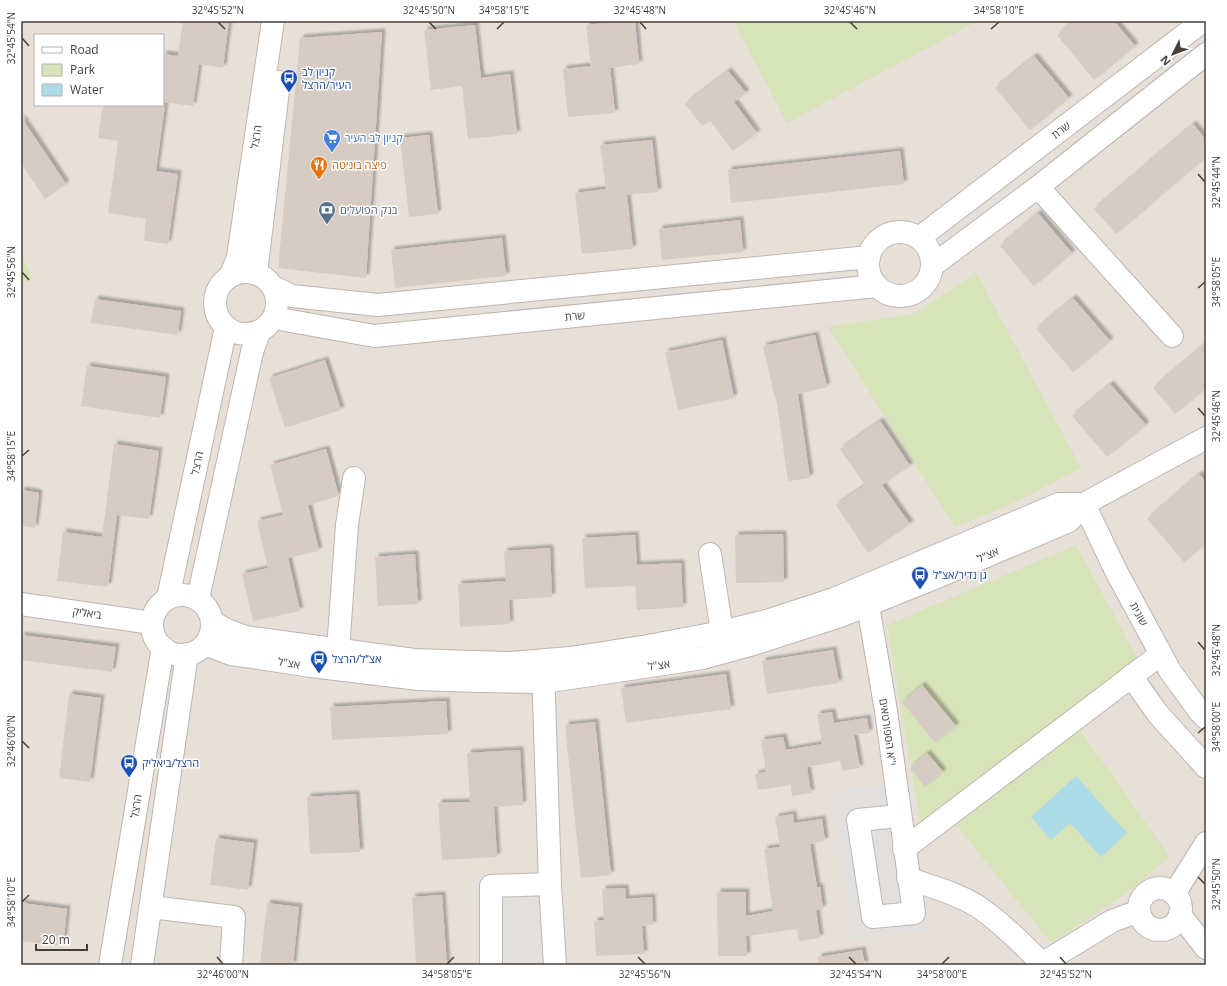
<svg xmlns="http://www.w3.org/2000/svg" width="1227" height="986" font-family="'Open Sans',Heebo,sans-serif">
  <defs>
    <filter id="shadow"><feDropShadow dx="3.5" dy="-3.5" stdDeviation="1" flood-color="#0004"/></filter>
  </defs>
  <rect width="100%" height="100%" fill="#f3efea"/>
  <path fill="#e6e0d9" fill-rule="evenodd" d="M 21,21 L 1206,21 L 1206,965 L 21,965 ZM 35,35 L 163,35 L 163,105 L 35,105 Z"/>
  <g fill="#d7e3b8">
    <polygon points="733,21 978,21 787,123"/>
    <polygon points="21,256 33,278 21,284"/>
    <polygon points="976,272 1081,468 1018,501 955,527 828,327 913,314 949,291"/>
    <polygon points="1076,545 1138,659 921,829 887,625"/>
    <polygon points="1080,730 1170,857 1120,898 1051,943 956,825"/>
  </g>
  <g fill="#e2e0de">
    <polygon points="906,781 928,930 853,940 831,792"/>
    <polygon points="560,872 566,965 480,965 474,877"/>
  </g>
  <polygon fill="#addce9" points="1076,776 1127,833 1101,857 1070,823 1051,840 1031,817"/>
  <g fill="#d7ccc4" filter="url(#shadow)">
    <polygon points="183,21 229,21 223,68 199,64 193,106 163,102 163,54 178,56"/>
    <polygon points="623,21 635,21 639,64 610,68 615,113 568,117 563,69 591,66 586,25"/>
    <polygon points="1073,21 1114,21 1135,46 1094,80 1057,35"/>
    <polygon points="475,25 481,78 510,74 517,134 468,139 462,86 431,90 424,30"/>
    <polygon points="382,32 366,278 278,268 300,38"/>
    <polygon points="1034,56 1069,98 1030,130 995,88"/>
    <polygon points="728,71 746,93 734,102 757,133 733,151 710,121 702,126 685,104"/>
    <polygon points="103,105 165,105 156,171 178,174 168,244 144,241 146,219 108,213 118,141 98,138"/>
    <polygon points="21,117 66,184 45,199 21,163"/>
    <polygon points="1193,124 1206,140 1206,157 1116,234 1094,209"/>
    <polygon points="429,135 438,214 409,217 400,138"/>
    <polygon points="652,140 658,192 627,195 633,249 582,254 575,193 606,189 600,145"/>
    <polygon points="900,151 904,184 731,203 728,170"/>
    <polygon points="1038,213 1072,253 1034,286 1000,246"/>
    <polygon points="740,220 743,252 662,260 659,229"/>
    <polygon points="502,238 506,276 395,288 391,250"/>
    <polygon points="1073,298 1110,341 1073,372 1036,329"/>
    <polygon points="95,299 181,311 178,335 91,323"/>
    <polygon points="815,335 827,387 798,394 810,478 788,481 776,398 775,399 763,346"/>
    <polygon points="722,340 734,398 678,410 665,352"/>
    <polygon points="1206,343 1206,388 1175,414 1153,388"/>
    <polygon points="325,360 341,410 285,428 269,378"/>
    <polygon points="87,366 166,377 160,418 81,406"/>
    <polygon points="1110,384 1146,425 1107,457 1072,416"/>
    <polygon points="880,421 910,466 882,485 910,524 868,553 836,505 865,485 840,449"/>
    <polygon points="114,444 159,451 149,519 117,515 108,587 57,581 63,532 102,537"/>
    <polygon points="326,449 339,496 308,505 319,551 288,558 300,611 253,621 242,574 268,568 257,521 283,515 270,465"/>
    <polygon points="1199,474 1206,482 1206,543 1184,562 1147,519"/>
    <polygon points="21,490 39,493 35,528 21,526"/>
    <polygon points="783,534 784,582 736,583 735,535"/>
    <polygon points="635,535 637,565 681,563 683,607 637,610 635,586 585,588 582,538"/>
    <polygon points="550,548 552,597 509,600 510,624 460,627 458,584 506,581 504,551"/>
    <polygon points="415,554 418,604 378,606 375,557"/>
    <polygon points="21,635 116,647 112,672 21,660"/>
    <polygon points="833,650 839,683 767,694 762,661"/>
    <polygon points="726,674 731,709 626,723 621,688"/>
    <polygon points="922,685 956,726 935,743 902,702"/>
    <polygon points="69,694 101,698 90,782 59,778"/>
    <polygon points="446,701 448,734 332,740 330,707"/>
    <polygon points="832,712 834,723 867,718 869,733 854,735 860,768 842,771 840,761 807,767 811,793 792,796 791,785 758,790 755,774 766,772 761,740 783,737 786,750 822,744 817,714"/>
    <polygon points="595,722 611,875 581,878 565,725"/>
    <polygon points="520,750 523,805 494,807 497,857 442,860 438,803 470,802 467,753"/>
    <polygon points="927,753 943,772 925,787 910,768"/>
    <polygon points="356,794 360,852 310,854 307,797"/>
    <polygon points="793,814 794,823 822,819 825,841 810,844 817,887 820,887 823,909 816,910 820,938 799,941 797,929 746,936 747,956 718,956 717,892 746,892 746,916 773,911 764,849 780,847 775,817"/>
    <polygon points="216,838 254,843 248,890 210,885"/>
    <polygon points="625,888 626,899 652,897 653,925 642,926 644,954 596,956 594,921 604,920 602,889"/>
    <polygon points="442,895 447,965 416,965 412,897"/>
    <polygon points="21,903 67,909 63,946 21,941"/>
    <polygon points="267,903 299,907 293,965 260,965"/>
    <polygon points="862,950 865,965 818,965 818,957"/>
  </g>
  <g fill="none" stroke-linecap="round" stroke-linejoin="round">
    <defs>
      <g id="minor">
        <polyline points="1038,187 1172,336"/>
        <circle cx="900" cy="264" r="32"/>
        <polyline points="919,238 1203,21"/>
        <polyline points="932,266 1038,187 1206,54"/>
        <circle cx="246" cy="303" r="31"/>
        <polyline points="256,273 279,82"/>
        <polyline points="231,275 238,257 273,21"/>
        <polyline points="273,287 292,296 378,305 869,257"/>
        <polyline points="274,318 374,336 877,286"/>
        <polyline points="1084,504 1116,571 1170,671 1200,712 1206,718"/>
        <polyline points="710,554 722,632"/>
        <polyline points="864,592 868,605 886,711 914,913 873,917 858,820 899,816"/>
        <circle cx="182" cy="625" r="30"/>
        <polyline points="168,598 226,327"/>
        <polyline points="198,599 252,352 259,332"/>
        <polyline points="21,604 152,623"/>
        <polyline points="212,622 227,630 245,637 414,660 472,662 511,663 570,658 648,646 722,632 770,620 834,599 1059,504 1084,504"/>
        <polyline points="205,644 231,654 311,666 419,679 477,681 544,682 703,658 750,645 840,616 937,577 1069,521 1084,504 1206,438"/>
        <polyline points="338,650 347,525 354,478"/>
        <polyline points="543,667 550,884 555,965"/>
        <polyline points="1131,676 1158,714 1206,767"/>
        <polyline points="904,849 1161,654"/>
        <path d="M 908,878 C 931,887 957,893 977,906 C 1001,922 1022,943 1042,964"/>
        <circle cx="1160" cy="909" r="21"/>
        <polyline points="1174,894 1206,843"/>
        <polyline points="151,907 234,917 231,965"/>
        <polyline points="1180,915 1206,948"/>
        <polyline points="110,965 163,647"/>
        <polyline points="142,965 187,654"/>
        <polyline points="491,965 491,886 550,884"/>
        <polyline points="1040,965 1112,921 1139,911"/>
      </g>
    </defs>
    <use href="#minor" stroke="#beb5ad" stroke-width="24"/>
    <use href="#minor" stroke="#fff" stroke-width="22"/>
  </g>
  <path fill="none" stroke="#463f39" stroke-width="1.5" d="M 218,22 L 225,29M 429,22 L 436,29M 640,22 L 646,29M 850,22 L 857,29M 497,29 L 504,22M 991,29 L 999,22M 22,38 L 29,46M 1198,174 L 1205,182M 22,272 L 29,280M 1198,288 L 1205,282M 1198,408 L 1205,416M 22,456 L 29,450M 1198,642 L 1205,650M 1198,733 L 1205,727M 22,741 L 29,748M 1198,877 L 1205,884M 22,902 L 29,895M 217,957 L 223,964M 638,957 L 645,964M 849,957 L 856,964M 1060,957 L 1066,964M 447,964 L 454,957M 942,964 L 949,957"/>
  <defs>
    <symbol id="bus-pin" viewBox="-11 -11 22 30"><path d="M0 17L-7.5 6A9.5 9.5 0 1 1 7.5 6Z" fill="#1a4fb4" stroke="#fff"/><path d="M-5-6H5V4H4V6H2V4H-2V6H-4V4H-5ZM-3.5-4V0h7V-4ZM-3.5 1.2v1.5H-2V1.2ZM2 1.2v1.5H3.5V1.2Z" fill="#fff"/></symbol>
    <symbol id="supermarket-pin" viewBox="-11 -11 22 30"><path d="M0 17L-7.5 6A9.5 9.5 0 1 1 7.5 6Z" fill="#3f7fe0" stroke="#fff"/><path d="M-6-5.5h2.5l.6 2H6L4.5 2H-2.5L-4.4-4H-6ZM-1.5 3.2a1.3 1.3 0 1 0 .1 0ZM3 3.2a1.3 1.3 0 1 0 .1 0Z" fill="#fff"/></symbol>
    <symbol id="restaurant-pin" viewBox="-11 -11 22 30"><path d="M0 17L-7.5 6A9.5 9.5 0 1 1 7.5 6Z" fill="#e8710a" stroke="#fff"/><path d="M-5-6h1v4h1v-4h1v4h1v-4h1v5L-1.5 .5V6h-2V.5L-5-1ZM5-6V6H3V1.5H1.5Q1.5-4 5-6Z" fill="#fff"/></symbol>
    <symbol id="bank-pin" viewBox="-11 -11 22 30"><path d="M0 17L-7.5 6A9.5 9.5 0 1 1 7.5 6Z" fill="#5c6f8a" stroke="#fff"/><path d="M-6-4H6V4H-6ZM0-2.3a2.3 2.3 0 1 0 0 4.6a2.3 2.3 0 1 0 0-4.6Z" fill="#fff"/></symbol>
  </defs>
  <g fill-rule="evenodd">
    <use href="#bus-pin" x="279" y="68" width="20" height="27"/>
    <use href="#supermarket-pin" x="322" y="128" width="20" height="27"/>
    <use href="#restaurant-pin" x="309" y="155" width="20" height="27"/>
    <use href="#bank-pin" x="317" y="200" width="20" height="27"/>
    <use href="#bus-pin" x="910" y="565" width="20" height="27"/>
    <use href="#bus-pin" x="309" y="649" width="20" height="27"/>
    <use href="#bus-pin" x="119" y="753" width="20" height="27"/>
  </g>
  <g text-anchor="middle" stroke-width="3" stroke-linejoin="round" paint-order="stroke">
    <g font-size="11" fill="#164399" stroke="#fff" text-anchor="start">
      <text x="302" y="76">קניון לב<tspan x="302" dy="13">העיר/הרצל</tspan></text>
      <text x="933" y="579">גן נדיר/אצ״ל</text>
      <text x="332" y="663">אצ״ל/הרצל</text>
      <text x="142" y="767">הרצל/ביאליק</text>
    </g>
    <g font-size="11" fill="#463f39" stroke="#fff">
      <text transform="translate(1061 130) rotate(-38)" y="4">שרת</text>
      <text transform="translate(256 137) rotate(-82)" y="4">הרצל</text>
      <text transform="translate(575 316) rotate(-6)" y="4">שרת</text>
      <text transform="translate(197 463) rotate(-78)" y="4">הרצל</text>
      <text transform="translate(988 555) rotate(-23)" y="4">אצ"ל</text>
      <text transform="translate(87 613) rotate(8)" y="4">ביאליק</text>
      <text transform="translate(1139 614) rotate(61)" y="4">שונית</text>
      <text transform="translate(289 663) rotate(9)" y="4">אצ"ל</text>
      <text transform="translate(659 665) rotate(-9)" y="4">אצ"ל</text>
      <text transform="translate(888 732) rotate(82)" y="4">י''א הספורטאים</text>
      <text transform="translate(136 806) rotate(-81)" y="4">הרצל</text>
    </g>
    <g font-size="11" fill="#366cbe" stroke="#fff" text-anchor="start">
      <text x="345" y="142">קניון לב העיר</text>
    </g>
    <g font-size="11" fill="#c56008" stroke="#fff" text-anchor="start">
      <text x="332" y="169">פיצה בוניטה</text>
    </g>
    <g font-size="11" fill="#4e5e75" stroke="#fff" text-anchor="start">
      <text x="340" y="214">בנק הפועלים</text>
    </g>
  </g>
  <rect width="1227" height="986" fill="none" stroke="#ffffff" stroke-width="44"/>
  <rect x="34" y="34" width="130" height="72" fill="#ffffff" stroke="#b5b2b0"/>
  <rect x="42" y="47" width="20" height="6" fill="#ffffff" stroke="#b5b2b0"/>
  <text x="70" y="54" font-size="12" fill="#463f39">Road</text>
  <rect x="42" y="64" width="20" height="12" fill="#d7e3b8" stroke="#b5b2b0"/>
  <text x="70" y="74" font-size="12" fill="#463f39">Park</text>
  <rect x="42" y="84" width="20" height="12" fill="#addce9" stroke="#b5b2b0"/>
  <text x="70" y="94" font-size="12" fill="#463f39">Water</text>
  <g transform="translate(1173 54) rotate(228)" stroke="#ffffff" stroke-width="3" paint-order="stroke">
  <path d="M0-3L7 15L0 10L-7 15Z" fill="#463f39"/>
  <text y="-6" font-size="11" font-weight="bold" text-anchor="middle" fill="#463f39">N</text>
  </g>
  <path d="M36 944v6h51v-6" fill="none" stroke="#463f39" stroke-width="2"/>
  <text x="42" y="944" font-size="12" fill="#463f39" stroke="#ffffff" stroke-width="3" paint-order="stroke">20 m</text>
  <rect x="22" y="22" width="1183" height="942" fill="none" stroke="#463f39" stroke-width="1.5"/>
  <g font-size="10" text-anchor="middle" fill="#463f39">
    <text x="218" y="14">32°45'52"N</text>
    <text x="429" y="14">32°45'50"N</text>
    <text x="504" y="14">34°58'15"E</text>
    <text x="640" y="14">32°45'48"N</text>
    <text x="850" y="14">32°45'46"N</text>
    <text x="999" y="14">34°58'10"E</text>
    <text transform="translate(11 38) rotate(-90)" y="4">32°45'54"N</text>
    <text transform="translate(1216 182) rotate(-90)" y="4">32°45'44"N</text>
    <text transform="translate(11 272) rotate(-90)" y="4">32°45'56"N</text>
    <text transform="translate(1216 282) rotate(-90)" y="4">34°58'05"E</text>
    <text transform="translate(1216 416) rotate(-90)" y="4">32°45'46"N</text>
    <text transform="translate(11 456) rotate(-90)" y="4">34°58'15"E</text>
    <text transform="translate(1216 650) rotate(-90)" y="4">32°45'48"N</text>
    <text transform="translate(1216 727) rotate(-90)" y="4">34°58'00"E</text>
    <text transform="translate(11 741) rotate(-90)" y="4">32°46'00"N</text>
    <text transform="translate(1216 884) rotate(-90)" y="4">32°45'50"N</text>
    <text transform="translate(11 902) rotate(-90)" y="4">34°58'10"E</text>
    <text x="223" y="978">32°46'00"N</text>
    <text x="447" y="978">34°58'05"E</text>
    <text x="645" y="978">32°45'56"N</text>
    <text x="856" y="978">32°45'54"N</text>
    <text x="942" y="978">34°58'00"E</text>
    <text x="1066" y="978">32°45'52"N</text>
  </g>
</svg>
